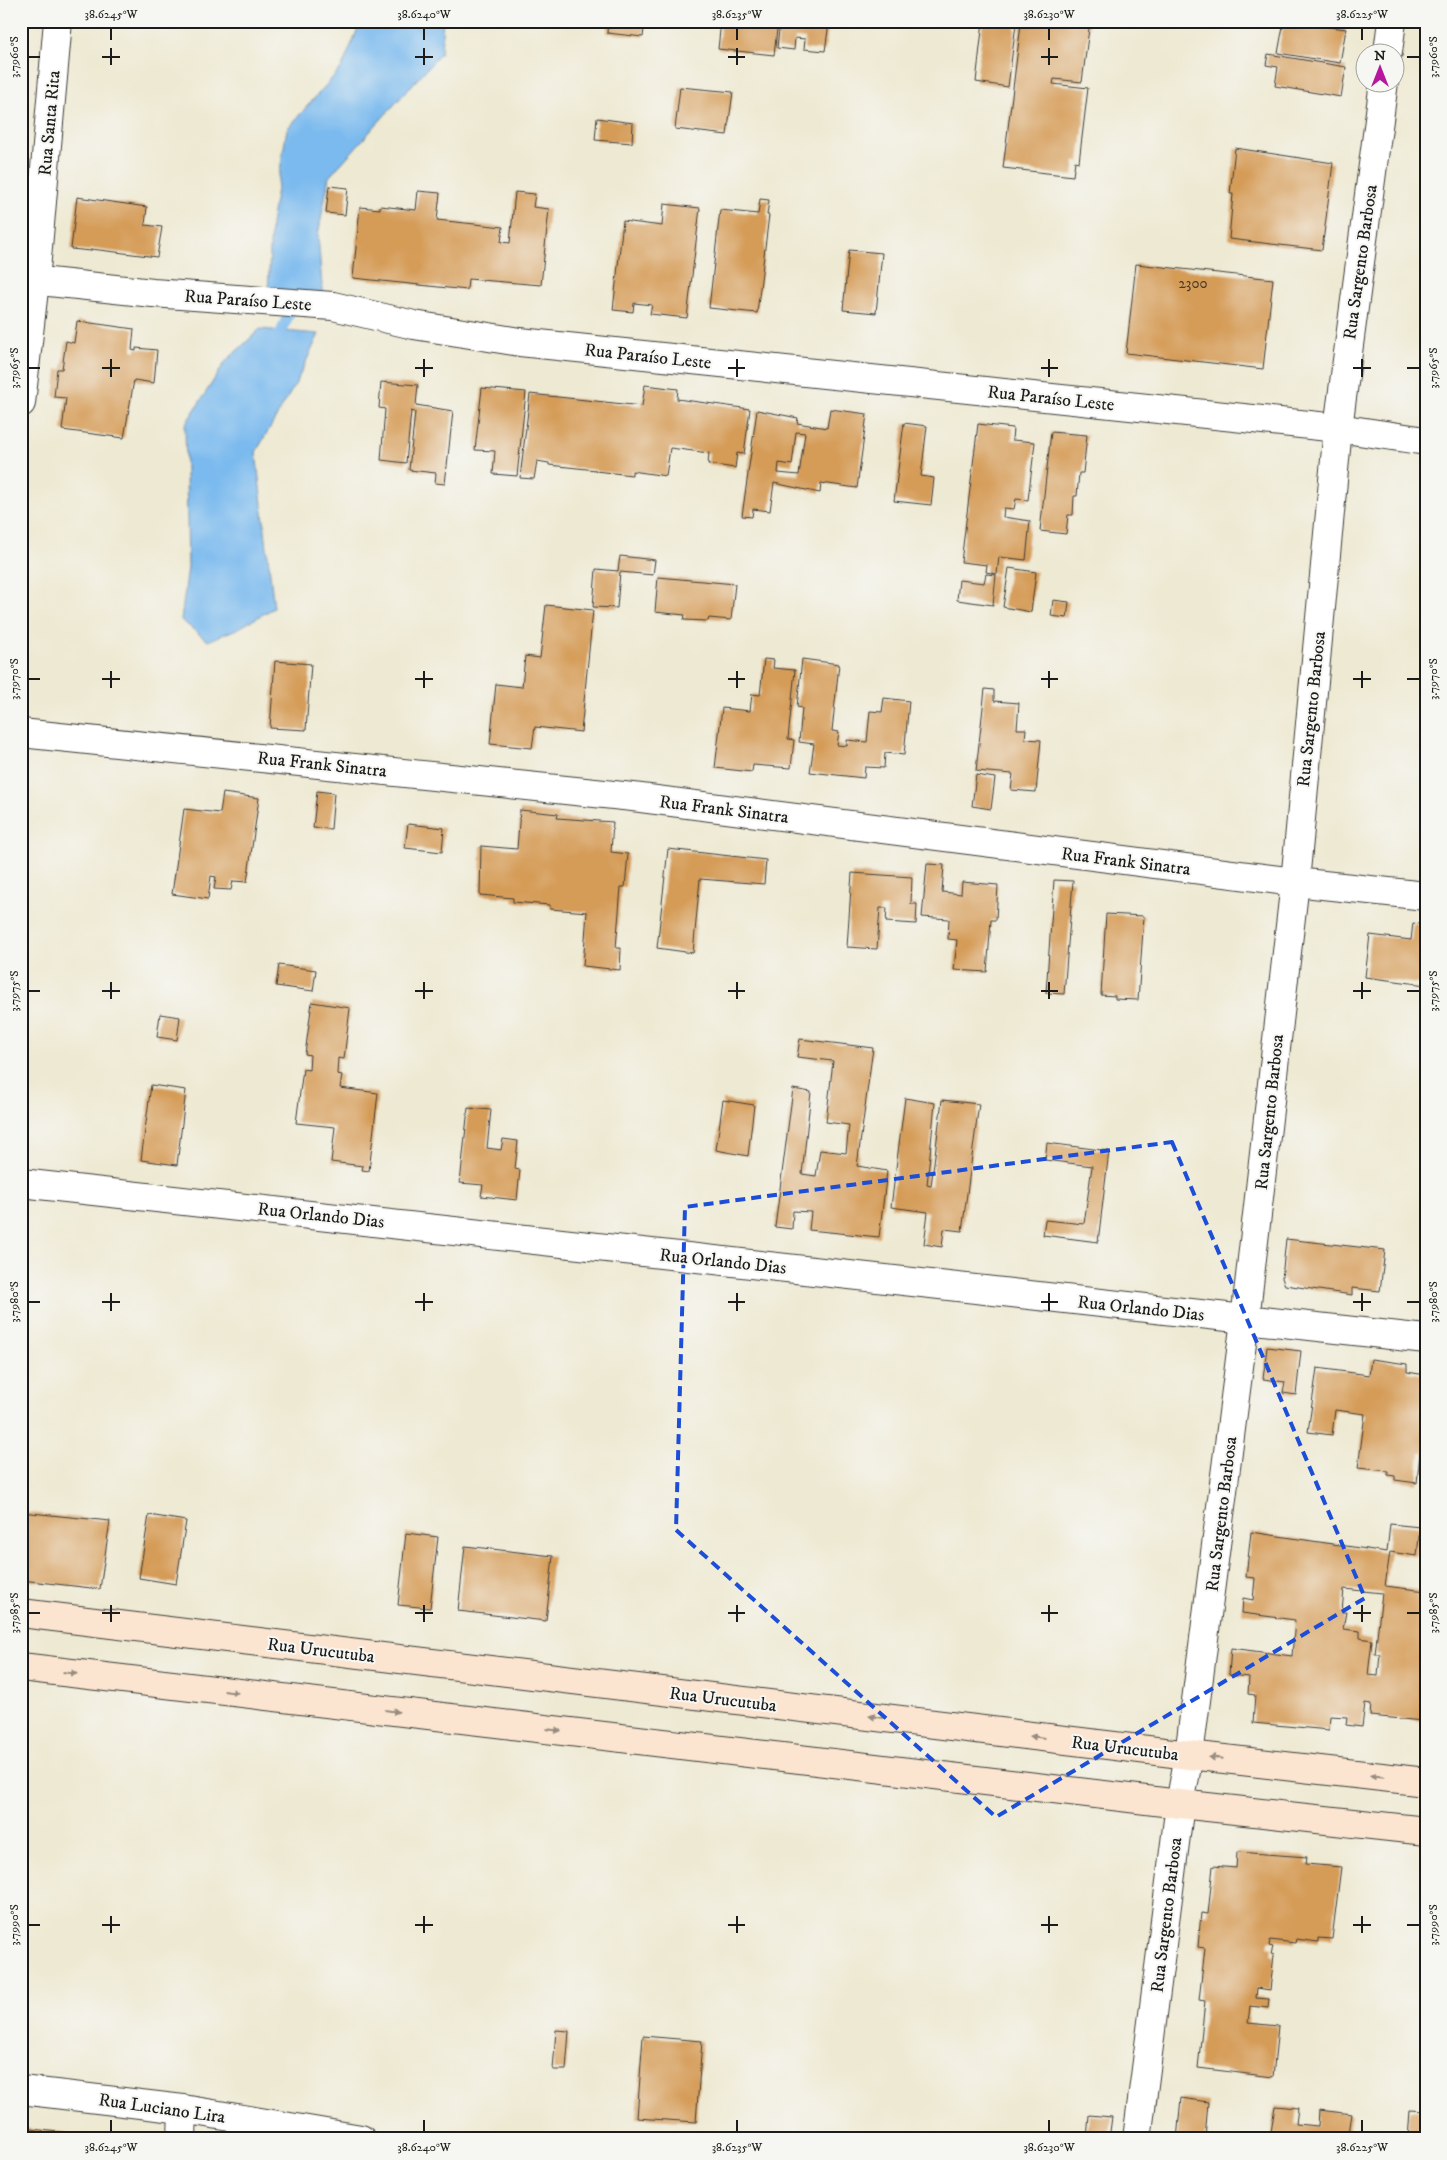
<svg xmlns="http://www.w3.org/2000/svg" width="1447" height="2160" font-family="'IM FELL DW Pica',serif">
  <rect width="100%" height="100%" fill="#f6f6f2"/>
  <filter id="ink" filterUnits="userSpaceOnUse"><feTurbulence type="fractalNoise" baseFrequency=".02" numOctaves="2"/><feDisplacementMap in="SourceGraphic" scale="10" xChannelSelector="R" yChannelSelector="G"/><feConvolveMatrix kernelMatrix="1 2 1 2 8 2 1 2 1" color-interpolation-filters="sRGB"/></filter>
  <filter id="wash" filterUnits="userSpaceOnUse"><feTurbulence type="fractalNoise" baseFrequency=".0096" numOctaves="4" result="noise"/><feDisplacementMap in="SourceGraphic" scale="20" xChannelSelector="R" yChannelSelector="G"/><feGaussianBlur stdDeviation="1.12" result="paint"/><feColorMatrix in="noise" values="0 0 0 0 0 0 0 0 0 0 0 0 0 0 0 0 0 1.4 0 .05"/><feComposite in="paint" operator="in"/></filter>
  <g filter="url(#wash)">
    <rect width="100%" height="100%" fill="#eee9d2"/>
    <g fill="#7abaee" stroke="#4b6b85">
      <polygon points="361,21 443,21 441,53 329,177 318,235 323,299 268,294 271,224 287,129 342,67"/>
      <polygon points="260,329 319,334 296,383 256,452 274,608 239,628 208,641 181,620 188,567 185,425 226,361"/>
    </g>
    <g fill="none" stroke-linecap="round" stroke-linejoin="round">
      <polyline stroke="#7abaee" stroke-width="11" points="273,342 280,335 293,304"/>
    </g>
    <g id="blocks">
      <g fill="#d59c58" fill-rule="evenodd">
        <polygon points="608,21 645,21 643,37 607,33"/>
        <polygon points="650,21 685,21 684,26"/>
        <polygon points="721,21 778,21 774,55 718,49"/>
        <polygon points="780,21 829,23 825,51 804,49 805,39 795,38 794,50 777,48"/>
        <polygon points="983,21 1090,21 1082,82 1054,79 1053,84 1088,88 1079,162 1075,161 1073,176 1003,168 1021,24 1016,24 1008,87 976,82"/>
        <polygon points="1284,21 1346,29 1340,63 1278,53"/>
        <polygon points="1268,54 1346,67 1341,97 1275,86 1278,67 1266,65"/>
        <polygon points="680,87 733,92 727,135 675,129"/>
        <polygon points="597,118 633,123 632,143 595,140"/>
        <polygon points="1235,148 1333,163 1322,250 1229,239 1233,194 1230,194"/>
        <polygon points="329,186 348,188 345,215 326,213"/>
        <polygon points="418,191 440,193 437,220 503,227 501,242 510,243 515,192 535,194 533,207 549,209 541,285 468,279 467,290 353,278 360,207 380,209 380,206 416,210"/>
        <polygon points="77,197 147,207 145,225 162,227 157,257 91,249 91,251 71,249"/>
        <polygon points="760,199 769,200 767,215 769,215 757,313 709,308 720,210 758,214"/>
        <polygon points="664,204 700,208 687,318 650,314 652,305 634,303 633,312 613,310 623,221 662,226"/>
        <polygon points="849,250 882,253 876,313 843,310"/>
        <polygon points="1136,264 1273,279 1263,369 1126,353"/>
        <polygon points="77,321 134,329 132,350 136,351 136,348 157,350 154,383 134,380 124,438 62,430 66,398 54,397 57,369 62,369 66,341 74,343"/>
        <polygon points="381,382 418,385 416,405 453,411 445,484 435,483 436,473 409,470 415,412 411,411 406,463 381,460 385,409 379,408"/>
        <polygon points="645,385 678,389 677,399 750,409 744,454 737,453 735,468 708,464 709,453 670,448 666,476 632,471 632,475 595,471 596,470 549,465 549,463 537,461 534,479 520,478 530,394 642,406"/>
        <polygon points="482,388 526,392 517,476 493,474 495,451 475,450"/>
        <path d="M 830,409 L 867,414 L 857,488 L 821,483 L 820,493 L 774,483 L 770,511 L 753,509 L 752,517 L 742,516 L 757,410 L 798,418 L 797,423 L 827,428 ZM 796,432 L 805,433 L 799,475 L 778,473 L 779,463 L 792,465 Z"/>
        <polygon points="904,423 927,426 921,476 934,478 931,505 894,501"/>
        <polygon points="978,424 1013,428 1012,440 1035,442 1028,500 1016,499 1014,509 1004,508 1003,517 1030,521 1026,560 999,557 997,574 986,572 987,565 961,562"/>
        <polygon points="1051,432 1087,435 1083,473 1079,473 1077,496 1074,496 1073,515 1068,515 1066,534 1040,531"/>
        <polygon points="620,556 655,560 653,575 620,572 617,608 593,607 596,569 618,571"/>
        <polygon points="1009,568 1036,572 1031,612 1003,607"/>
        <polygon points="986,574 996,575 993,605 957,600 959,580 984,583"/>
        <polygon points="658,577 735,584 731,620 709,618 708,621 684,620 685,615 655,612"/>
        <polygon points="1053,600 1069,602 1067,618 1051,616"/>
        <polygon points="546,605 593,610 581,732 535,727 532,748 490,744 496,684 522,687 525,656 540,658"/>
        <polygon points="764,659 774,660 773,668 795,670 788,739 794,740 791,768 753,765 752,772 715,768 722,708 750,711 752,694 760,695"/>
        <polygon points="802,659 839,664 832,731 839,732 837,745 847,746 847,740 867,742 870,711 882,712 884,698 909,701 904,755 885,753 884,768 865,767 864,778 810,772 814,744 799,742 802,708 797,707"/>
        <polygon points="275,661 311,664 306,730 270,728"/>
        <polygon points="985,689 994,690 994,701 1019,703 1017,729 1026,729 1025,739 1041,740 1036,792 1011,790 1013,774 976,771"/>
        <polygon points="976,775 995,778 991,809 972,806"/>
        <polygon points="317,791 334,793 331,829 313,828"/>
        <polygon points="223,793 259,798 247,882 233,881 231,890 214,889 216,877 211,876 208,899 172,894 184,809 220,813"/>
        <polygon points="520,810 558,814 557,818 613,822 611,852 628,854 625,887 621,887 616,948 621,948 620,970 583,966 587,912 550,909 550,905 513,902 513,898 480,895 481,846 517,849"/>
        <polygon points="408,824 444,828 442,852 405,848"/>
        <polygon points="668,849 766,860 764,884 700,879 693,953 657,948"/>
        <polygon points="927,864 944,865 942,892 961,894 962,882 998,885 996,920 991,920 987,972 954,970 957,940 948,939 949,919 922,917"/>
        <polygon points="852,873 912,877 911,904 917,904 916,924 886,922 887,908 880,908 877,949 847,947"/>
        <polygon points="1054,880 1073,881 1064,994 1046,993"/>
        <polygon points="1106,914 1144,916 1138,1000 1115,999 1115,996 1101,995"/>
        <polygon points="1413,923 1426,925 1426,985 1365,977 1370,935 1411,940"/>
        <polygon points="279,965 316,970 313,991 276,986"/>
        <polygon points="312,1002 350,1008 344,1059 338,1058 337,1074 342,1075 340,1088 378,1093 369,1171 362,1170 363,1166 331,1162 335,1127 296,1123 303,1069 309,1070 310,1055 305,1054"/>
        <polygon points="160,1014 180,1017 177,1040 157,1037"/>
        <polygon points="800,1039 873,1048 857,1166 887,1171 879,1237 809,1230 811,1212 793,1211 792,1229 775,1227 793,1089 811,1092 802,1174 816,1176 820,1150 846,1153 849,1125 826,1122 833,1061 797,1057"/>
        <polygon points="151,1085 186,1090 177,1165 141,1160"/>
        <polygon points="905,1098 935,1103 927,1185 931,1186 942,1100 979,1104 962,1231 944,1229 942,1247 924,1244 928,1212 891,1207"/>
        <polygon points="723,1100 754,1105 748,1156 716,1150"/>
        <polygon points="468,1108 491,1110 487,1148 501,1150 503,1139 518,1141 515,1169 520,1170 517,1200 481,1196 483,1185 460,1183"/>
        <polygon points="1047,1143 1109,1151 1098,1242 1043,1235 1045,1220 1084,1224 1092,1166 1045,1160"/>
        <polygon points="1286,1239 1385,1250 1380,1291 1352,1288 1352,1295 1285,1285 1282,1278"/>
        <polygon points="1267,1347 1301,1351 1296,1395 1283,1393 1285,1382 1263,1379"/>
        <polygon points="1371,1359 1407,1364 1407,1372 1426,1375 1426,1446 1425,1453 1420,1453 1417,1483 1395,1480 1395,1476 1388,1475 1388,1471 1358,1468 1365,1414 1335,1410 1332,1435 1308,1432 1317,1368 1369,1375"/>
        <polygon points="21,1512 110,1521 100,1589 21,1580"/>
        <polygon points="149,1515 186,1521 176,1584 139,1578"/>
        <path d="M 1390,1524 L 1420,1527 L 1417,1556 L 1390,1552 L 1385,1586 L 1426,1591 L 1426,1693 L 1423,1721 L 1370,1716 L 1371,1704 L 1365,1703 L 1362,1727 L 1346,1725 L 1347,1717 L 1330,1716 L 1329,1730 L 1253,1723 L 1255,1695 L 1248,1694 L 1249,1677 L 1229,1675 L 1231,1648 L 1292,1656 L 1295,1620 L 1242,1613 L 1243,1598 L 1253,1600 L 1255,1578 L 1246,1577 L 1251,1532 L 1387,1552 ZM 1344,1589 L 1382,1593 L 1375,1654 L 1380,1654 L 1378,1676 L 1368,1675 L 1372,1640 L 1360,1638 L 1360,1631 L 1343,1629 L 1346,1612 L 1342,1612 Z"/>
        <polygon points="406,1533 438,1537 430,1608 398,1605"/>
        <polygon points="465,1546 553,1556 546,1621 458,1611"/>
        <polygon points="1237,1852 1307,1857 1306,1864 1341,1867 1332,1939 1318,1938 1318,1942 1296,1939 1295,1943 1270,1940 1269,1946 1273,1947 1271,1954 1274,1955 1270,1990 1257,1988 1256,1998 1269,1999 1268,2008 1250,2006 1248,2023 1278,2026 1273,2077 1198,2068 1205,2001 1199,2000 1205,1948 1198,1947 1201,1913 1208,1914 1213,1866 1236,1868"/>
        <polygon points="556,2030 569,2031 566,2070 553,2070"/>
        <polygon points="643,2036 702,2041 696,2122 637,2118"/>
        <polygon points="1181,2098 1208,2102 1205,2139 1177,2139"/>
        <polygon points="1275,2106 1298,2108 1296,2124 1318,2126 1319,2110 1352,2114 1348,2139 1270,2139"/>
        <polygon points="1410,2110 1426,2111 1426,2139 1408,2139"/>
        <polygon points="1089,2115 1112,2117 1109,2139 1087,2139"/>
        <polygon points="21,2128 106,2137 106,2139 21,2139"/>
      </g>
    </g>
  </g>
  <g filter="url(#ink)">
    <use href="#blocks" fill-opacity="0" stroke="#3c3b37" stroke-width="1"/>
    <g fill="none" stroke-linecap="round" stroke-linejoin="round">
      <defs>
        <g id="street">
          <polyline points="1388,52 1392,21"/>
          <polyline points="21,279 153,293 333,306 414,325 520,342 1338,428 1426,441"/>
          <polyline points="21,403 35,281 58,21"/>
          <polyline points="21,733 633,797 1295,882 1426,896"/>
          <polyline points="21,1183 1426,1339"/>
          <polyline points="21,2090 183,2109 361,2139"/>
          <polyline points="182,2139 183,2109"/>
          <polyline points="1137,2139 1180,1804 1189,1755 1245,1320 1295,882 1338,428 1384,82"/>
        </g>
        <g id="secondary">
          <polyline points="21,1613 1189,1755 1426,1782"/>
          <polyline points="21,1667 1180,1804 1426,1831"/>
        </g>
      </defs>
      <use href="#street" stroke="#3c3b37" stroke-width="30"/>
      <use href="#secondary" stroke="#3c3b37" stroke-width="30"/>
      <use href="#street" stroke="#fff" stroke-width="28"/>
      <use href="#secondary" stroke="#fce5d0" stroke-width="28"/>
    </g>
    <defs><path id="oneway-solid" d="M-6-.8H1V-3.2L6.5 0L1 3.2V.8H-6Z" transform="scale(1.25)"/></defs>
    <g fill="#978b7f">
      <use href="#oneway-solid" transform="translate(70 1673) rotate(7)"/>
      <use href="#oneway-solid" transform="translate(231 1692) rotate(7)"/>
      <use href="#oneway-solid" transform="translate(392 1711) rotate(7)"/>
      <use href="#oneway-solid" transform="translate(876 1717) rotate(-173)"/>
      <use href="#oneway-solid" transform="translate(554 1730) rotate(7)"/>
      <use href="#oneway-solid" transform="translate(1037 1737) rotate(-173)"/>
      <use href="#oneway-solid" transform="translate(1216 1758) rotate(-174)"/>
      <use href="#oneway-solid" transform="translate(1377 1776) rotate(-174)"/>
    </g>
  </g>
  <path fill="none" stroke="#1d4ed8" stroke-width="4" stroke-dasharray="10 6" stroke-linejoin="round" d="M 1172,1142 L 1365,1598 L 996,1817 L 676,1530 L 685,1207 Z"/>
  <path fill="none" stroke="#1c1c1c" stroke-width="2" d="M 111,28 L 111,40M 424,28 L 424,40M 737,28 L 737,40M 1049,28 L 1049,40M 1362,28 L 1362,40M 111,48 L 111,65M 424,48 L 424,65M 737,48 L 737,65M 1049,48 L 1049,65M 28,57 L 40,57M 102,57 L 120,57M 415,57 L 433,57M 728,57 L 745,57M 1041,57 L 1058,57M 1407,57 L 1420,57M 111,359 L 111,377M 424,359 L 424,377M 737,359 L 737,377M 1049,359 L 1049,377M 1362,359 L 1362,377M 28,368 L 40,368M 102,368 L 120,368M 415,368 L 433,368M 728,368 L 745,368M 1041,368 L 1058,368M 1353,368 L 1371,368M 1407,368 L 1420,368M 111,671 L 111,688M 424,671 L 424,688M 737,671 L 737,688M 1049,671 L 1049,688M 1362,671 L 1362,688M 28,679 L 40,679M 102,679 L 120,679M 415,679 L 433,679M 728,679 L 745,679M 1041,679 L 1058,679M 1353,679 L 1371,679M 1407,679 L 1420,679M 111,982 L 111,999M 424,982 L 424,999M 737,982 L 737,999M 1049,982 L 1049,999M 1362,982 L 1362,999M 28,991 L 40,991M 102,991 L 120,991M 415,991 L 433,991M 728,991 L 745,991M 1041,991 L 1058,991M 1353,991 L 1371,991M 1407,991 L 1420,991M 111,1293 L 111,1311M 424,1293 L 424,1311M 737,1293 L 737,1311M 1049,1293 L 1049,1311M 1362,1293 L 1362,1311M 28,1302 L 40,1302M 102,1302 L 120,1302M 415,1302 L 433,1302M 728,1302 L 745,1302M 1041,1302 L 1058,1302M 1353,1302 L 1371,1302M 1407,1302 L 1420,1302M 111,1605 L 111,1622M 424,1605 L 424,1622M 737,1605 L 737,1622M 1049,1605 L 1049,1622M 1362,1605 L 1362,1622M 28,1613 L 40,1613M 102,1613 L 120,1613M 415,1613 L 433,1613M 728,1613 L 745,1613M 1041,1613 L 1058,1613M 1353,1613 L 1371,1613M 1407,1613 L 1420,1613M 111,1916 L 111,1933M 424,1916 L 424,1933M 737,1916 L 737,1933M 1049,1916 L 1049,1933M 1362,1916 L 1362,1933M 28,1925 L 40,1925M 102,1925 L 120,1925M 415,1925 L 433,1925M 728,1925 L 745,1925M 1041,1925 L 1058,1925M 1353,1925 L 1371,1925M 1407,1925 L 1420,1925M 111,2120 L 111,2132M 424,2120 L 424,2132M 737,2120 L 737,2132M 1049,2120 L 1049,2132M 1362,2120 L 1362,2132"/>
  <g text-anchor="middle" stroke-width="4" stroke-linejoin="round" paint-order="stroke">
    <g font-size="15" fill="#4a3c2b">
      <text x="1193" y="288">2300</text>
    </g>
    <g font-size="18" fill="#1c1c1c" stroke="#f6f6f2">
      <text transform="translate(49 123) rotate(-85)" y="6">Rua Santa Rita</text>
      <text transform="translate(1360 262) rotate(-82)" y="6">Rua Sargento Barbosa</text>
      <text transform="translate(248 300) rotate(4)" y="6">Rua Paraíso Leste</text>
      <text transform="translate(648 356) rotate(6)" y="6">Rua Paraíso Leste</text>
      <text transform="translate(1051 398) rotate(6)" y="6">Rua Paraíso Leste</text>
      <text transform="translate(1311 709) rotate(-84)" y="6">Rua Sargento Barbosa</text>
      <text transform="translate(322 764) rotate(6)" y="6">Rua Frank Sinatra</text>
      <text transform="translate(724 809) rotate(7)" y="6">Rua Frank Sinatra</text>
      <text transform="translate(1126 861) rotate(7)" y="6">Rua Frank Sinatra</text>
      <text transform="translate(1269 1112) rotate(-84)" y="6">Rua Sargento Barbosa</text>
      <text transform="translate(321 1215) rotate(6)" y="6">Rua Orlando Dias</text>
      <text transform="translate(723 1261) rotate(6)" y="6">Rua Orlando Dias</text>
      <text transform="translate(1141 1308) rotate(6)" y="6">Rua Orlando Dias</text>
      <text transform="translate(1221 1514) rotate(-83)" y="6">Rua Sargento Barbosa</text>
      <text transform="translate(321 1650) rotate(7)" y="6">Rua Urucutuba</text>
      <text transform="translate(723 1699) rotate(7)" y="6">Rua Urucutuba</text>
      <text transform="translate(1125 1748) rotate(7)" y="6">Rua Urucutuba</text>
      <text transform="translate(1166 1915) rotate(-83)" y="6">Rua Sargento Barbosa</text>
      <text transform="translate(162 2108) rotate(8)" y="6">Rua Luciano Lira</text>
    </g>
  </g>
  <rect width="1447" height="2160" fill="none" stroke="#f6f6f2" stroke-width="55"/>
  <g transform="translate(1380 68)"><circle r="24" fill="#f6f6f2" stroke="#9f9f9c"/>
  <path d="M0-4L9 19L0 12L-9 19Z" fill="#b5179e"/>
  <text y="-8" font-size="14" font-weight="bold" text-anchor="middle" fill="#1c1c1c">N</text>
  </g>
  <rect x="28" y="28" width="1392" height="2104" fill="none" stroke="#1c1c1c" stroke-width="2"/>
  <g font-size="12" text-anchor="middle" fill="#1c1c1c">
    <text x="111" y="18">38.6245°W</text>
    <text x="424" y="18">38.6240°W</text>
    <text x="737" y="18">38.6235°W</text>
    <text x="1049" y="18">38.6230°W</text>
    <text x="1362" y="18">38.6225°W</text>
    <text transform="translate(14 57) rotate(-90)" y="4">3.7960°S</text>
    <text transform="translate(1433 57) rotate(-90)" y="4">3.7960°S</text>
    <text transform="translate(14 368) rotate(-90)" y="4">3.7965°S</text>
    <text transform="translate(1433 368) rotate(-90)" y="4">3.7965°S</text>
    <text transform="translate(14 679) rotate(-90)" y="4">3.7970°S</text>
    <text transform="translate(1433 679) rotate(-90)" y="4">3.7970°S</text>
    <text transform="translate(14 991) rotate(-90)" y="4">3.7975°S</text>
    <text transform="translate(1433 991) rotate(-90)" y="4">3.7975°S</text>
    <text transform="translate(14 1302) rotate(-90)" y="4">3.7980°S</text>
    <text transform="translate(1433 1302) rotate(-90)" y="4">3.7980°S</text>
    <text transform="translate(14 1613) rotate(-90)" y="4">3.7985°S</text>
    <text transform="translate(1433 1613) rotate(-90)" y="4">3.7985°S</text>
    <text transform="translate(14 1925) rotate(-90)" y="4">3.7990°S</text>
    <text transform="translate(1433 1925) rotate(-90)" y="4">3.7990°S</text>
    <text x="111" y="2151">38.6245°W</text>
    <text x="424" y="2151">38.6240°W</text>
    <text x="737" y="2151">38.6235°W</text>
    <text x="1049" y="2151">38.6230°W</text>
    <text x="1362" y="2151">38.6225°W</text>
  </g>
</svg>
